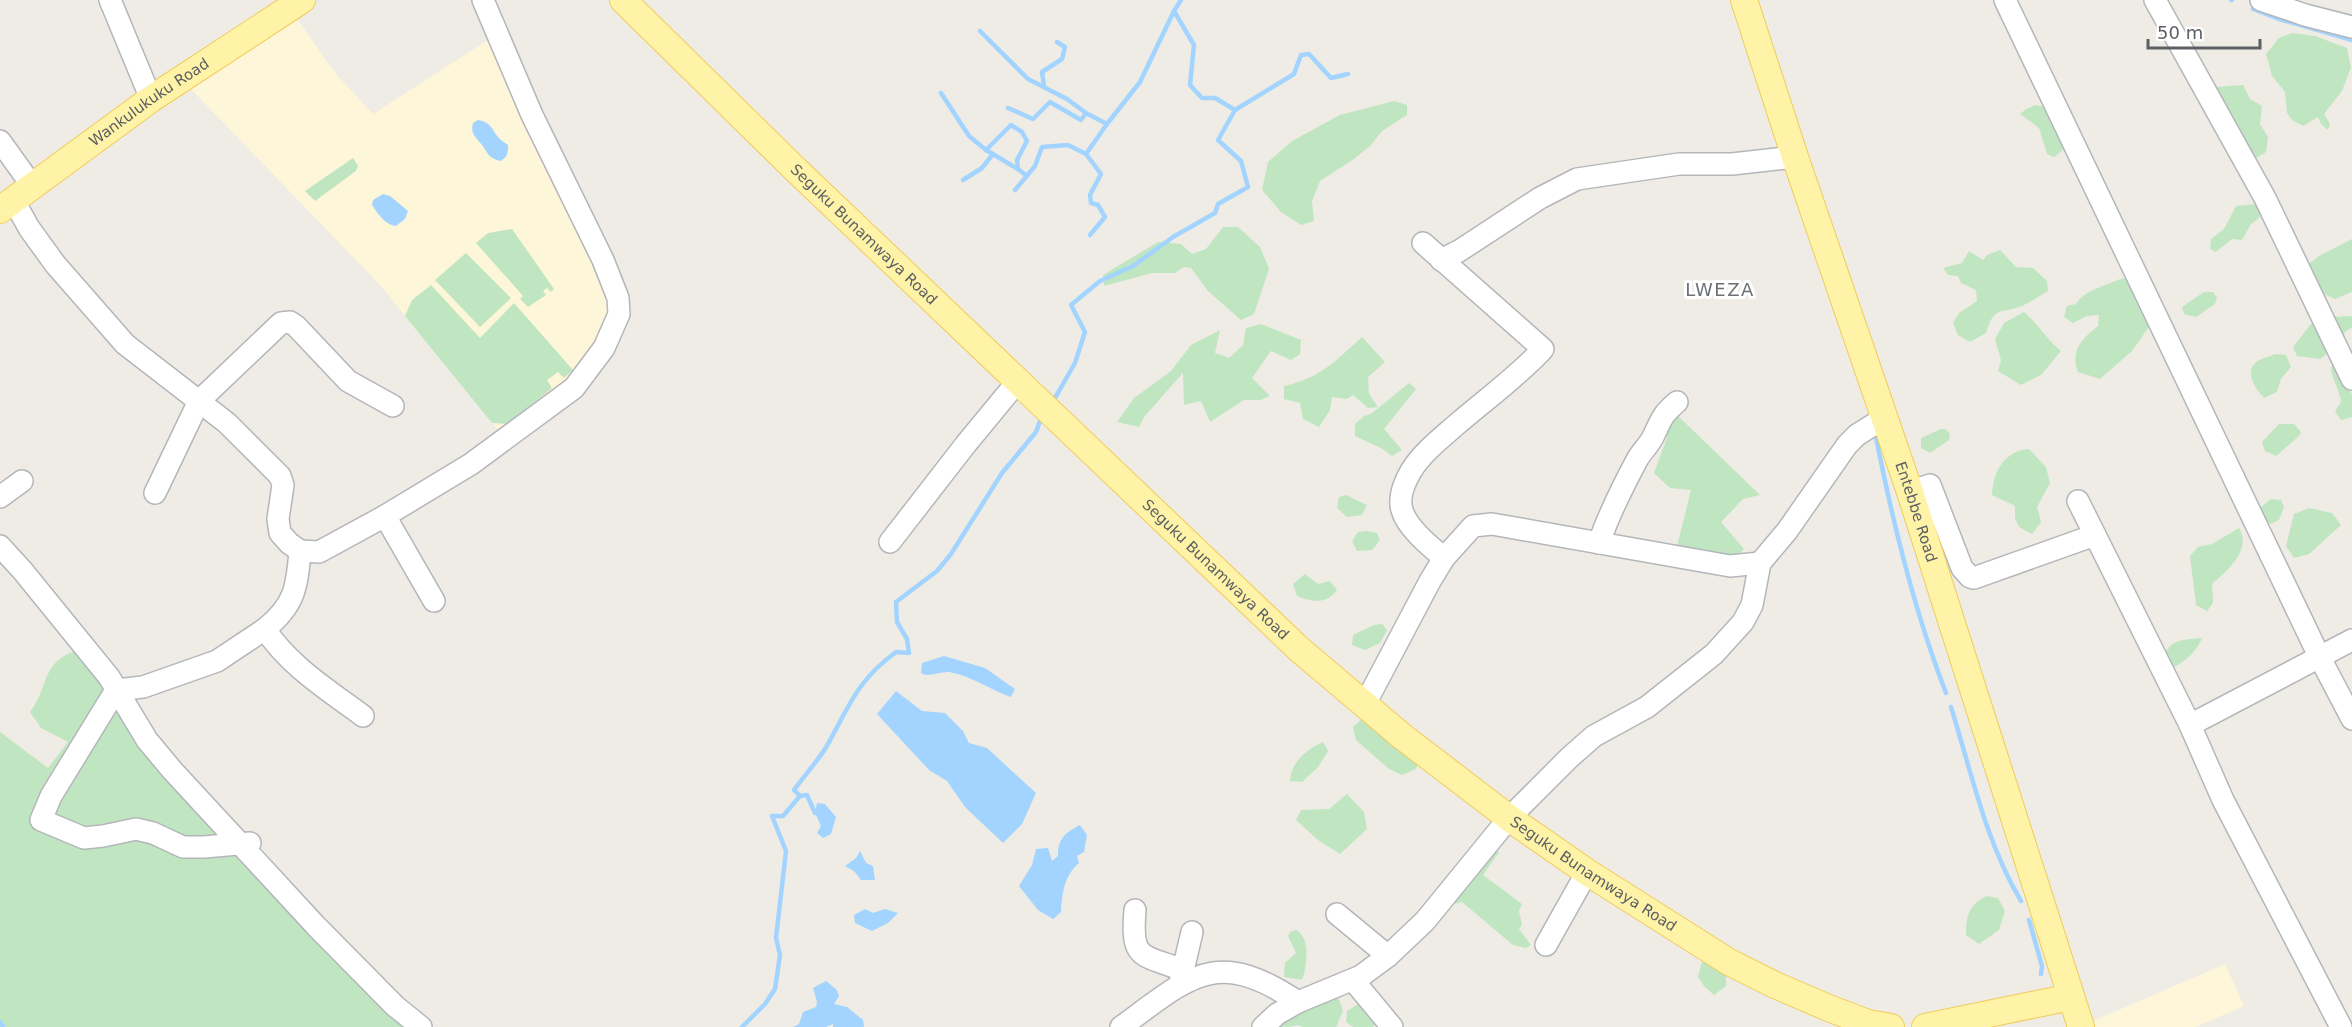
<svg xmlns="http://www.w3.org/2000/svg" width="2352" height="1027" font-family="'DejaVu Sans',sans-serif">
  <rect width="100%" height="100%" fill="#eeece4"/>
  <g fill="#fef6d9">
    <polygon points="295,16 335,73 373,114 488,40 536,141 536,151 589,249 610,305 607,322 580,371 501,434 382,287 187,85"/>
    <polygon points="2225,964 2244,1006 2195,1027 2093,1027 2091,1022"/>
  </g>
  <g fill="#c0e6c1">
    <polygon points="2292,33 2315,36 2347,48 2351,67 2342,91 2324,114 2330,124 2328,130 2321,124 2318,117 2303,126 2292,120 2287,113 2285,92 2272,76 2266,54 2279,38"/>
    <polygon points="2209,84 2216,87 2243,85 2250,99 2262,106 2260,124 2268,137 2266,152 2256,158 2223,138"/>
    <polygon points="1394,101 1407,105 1407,115 1382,131 1371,145 1354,159 1320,181 1312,201 1314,221 1301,225 1281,212 1262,190 1268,162 1292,141 1340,115"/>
    <polygon points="2036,105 2052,109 2065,148 2054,157 2047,154 2039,128 2020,114 2026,109"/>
    <polygon points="353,158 358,166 356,171 315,201 305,191"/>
    <polygon points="2257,204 2260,217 2251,224 2242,240 2232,239 2216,252 2210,249 2211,239 2224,229 2236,206"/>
    <polygon points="1223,227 1238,227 1260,247 1269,269 1254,314 1241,320 1208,291 1191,268 1184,267 1175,273 1152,273 1104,286 1103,275 1158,242 1181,244 1192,254 1206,249"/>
    <polygon points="512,229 554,289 551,292 547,288 543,291 546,295 528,307 520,299 523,296 476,243 488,233"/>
    <polygon points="2352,239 2352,292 2335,299 2318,291 2306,266 2319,256"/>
    <path d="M 2000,250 L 2016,267 L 2033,268 L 2047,281 L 2048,291 C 2039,296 2031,302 2022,306 C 2000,315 1995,304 1986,333 L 1970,342 L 1958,335 L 1953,323 L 1959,313 L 1977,301 L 1976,290 L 1961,283 L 1958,276 L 1948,275 L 1943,268 L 1962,263 L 1969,251 L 1983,260 L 1987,255 Z"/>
    <polygon points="466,253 511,298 480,327 435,280"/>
    <path d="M 2129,277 L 2139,305 L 2147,313 L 2151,324 L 2132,351 L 2100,379 L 2078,372 C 2070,350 2082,339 2098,326 L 2099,315 L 2087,316 L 2073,323 L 2064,317 L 2067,306 L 2076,304 C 2084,292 2092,291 2105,285 C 2114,282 2118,279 2129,277 Z"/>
    <polygon points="431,285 480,338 514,303 573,370 564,378 558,372 547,380 552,388 507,424 492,423 405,316 412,300"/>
    <polygon points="2204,292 2213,292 2217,298 2215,304 2196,317 2184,314 2182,307"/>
    <path d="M 2024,312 C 2038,324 2047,339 2061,351 L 2041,375 L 2021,385 L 1998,371 L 2001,360 L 1995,339 L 2004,323 Z"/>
    <path d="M 2352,316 L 2352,327 C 2338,336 2334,350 2320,359 L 2297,356 L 2293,347 L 2311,324 L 2332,317 Z"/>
    <polygon points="1261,324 1301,340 1300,354 1291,360 1271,351 1252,378 1270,396 1260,400 1244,400 1210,422 1201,401 1184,405 1183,373 1144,417 1139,427 1117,422 1134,398 1171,371 1191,345 1220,330 1215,353 1229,358 1243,345 1246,328"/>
    <path d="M 1362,337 L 1385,362 L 1368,377 L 1369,394 L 1378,407 L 1368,408 L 1353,395 L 1347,399 L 1332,397 L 1330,410 L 1319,427 L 1303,419 L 1300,403 L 1284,399 L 1284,386 C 1321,378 1335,361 1362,337 Z"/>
    <path d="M 2275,354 L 2286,355 L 2291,367 L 2281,379 L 2277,392 L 2264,398 C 2256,390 2244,372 2256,362 C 2261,358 2270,357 2275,354 Z"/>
    <path d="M 2335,366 L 2352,394 L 2352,417 L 2341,420 L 2335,411 L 2341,402 C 2340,390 2331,379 2331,367 Z"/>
    <polygon points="1409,383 1416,389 1384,429 1402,450 1392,456 1381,448 1355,436 1355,424 1364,416 1371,414"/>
    <polygon points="1676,414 1760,495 1743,499 1721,522 1744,549 1734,559 1676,550 1691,490 1670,488 1654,473 1667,438 1662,427"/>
    <polygon points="2279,424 2294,424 2301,432 2299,436 2276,456 2265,451 2262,442"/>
    <polygon points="1941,429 1946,429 1950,434 1949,440 1930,453 1921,448 1921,438"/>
    <path d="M 2029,449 L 2046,467 L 2050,483 L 2037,507 L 2041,522 L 2032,534 L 2019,527 L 2015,518 L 2015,506 L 1992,495 C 1993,472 2004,451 2029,449 Z"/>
    <polygon points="1346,495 1367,505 1362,515 1347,517 1337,508 1339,497"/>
    <polygon points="2271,499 2281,500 2284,507 2279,520 2270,524 2262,517 2261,507"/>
    <polygon points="2309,508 2332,513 2341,525 2309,554 2294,558 2286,546 2294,514"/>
    <path d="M 2239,528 C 2252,550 2228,570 2212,584 L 2213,603 L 2207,611 L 2196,605 L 2190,556 L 2198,547 L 2212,544 Z"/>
    <polygon points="1367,531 1377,533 1380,540 1372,550 1357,551 1352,541 1358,532"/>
    <path d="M 1305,574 L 1318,584 L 1330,581 L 1337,590 C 1326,605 1312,602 1297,596 L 1293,584 Z"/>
    <polygon points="1382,624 1387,630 1380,643 1365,650 1352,645 1353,635 1374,625"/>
    <path d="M 2202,638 C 2197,651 2182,666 2168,669 L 2161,661 C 2170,639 2180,640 2202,638 Z"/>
    <path d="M 78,650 L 412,1027 L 0,1027 L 0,732 L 48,768 L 68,742 L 41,728 L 30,712 C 50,686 40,662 78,650 Z"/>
    <polygon points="1365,716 1420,760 1416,769 1402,775 1389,769 1356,740 1353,727"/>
    <path d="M 1323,742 L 1328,751 L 1318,767 L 1302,782 L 1290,781 C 1291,762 1306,750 1323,742 Z"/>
    <polygon points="1347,794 1364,812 1367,829 1340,854 1318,840 1296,820 1301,810 1329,809"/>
    <polygon points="1495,851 1499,852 1483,875 1522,904 1519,911 1522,925 1519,929 1531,945 1526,948 1513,945 1462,902 1455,904 1450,899"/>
    <path d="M 1986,896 L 1998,898 L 2005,911 L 1999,930 L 1979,944 L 1966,935 C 1966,916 1968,906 1986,896 Z"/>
    <path d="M 1296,930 C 1311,937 1307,968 1302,980 L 1284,977 L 1285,963 L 1296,953 L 1288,936 L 1290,932 Z"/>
    <polygon points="1713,960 1726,974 1726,986 1714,995 1704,986 1698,977 1702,962"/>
    <polygon points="1312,985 1339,999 1343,1011 1336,1027 1302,1027 1299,1025 1288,1027 1261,1027 1282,999"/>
    <polygon points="1358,1004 1375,1010 1378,1018 1373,1027 1353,1027 1346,1022 1347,1011"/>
  </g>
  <g fill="#a3d4ff">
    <path d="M 478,120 C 492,122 492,131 500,139 C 503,142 506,143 508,145 C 508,153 508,157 500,161 C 488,158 488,153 482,145 C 476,137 470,134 473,123 Z"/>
    <path d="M 383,194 L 390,196 L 408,211 L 405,219 L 396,226 C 385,225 378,214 372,205 L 373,200 Z"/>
    <path d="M 944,656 L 985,668 L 1015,689 L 1011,697 C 990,690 970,675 949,672 C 939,671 930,678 921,673 L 922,663 Z"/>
    <polygon points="896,691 922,711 945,713 963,731 969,743 987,748 1036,793 1022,824 1003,843 965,807 947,781 929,770 877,714"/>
    <polygon points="817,803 825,804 836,817 831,834 823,838 817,833 821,826 815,813"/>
    <path d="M 1080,825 L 1087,835 L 1084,852 L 1077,856 L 1079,863 C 1064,876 1062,893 1061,912 L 1053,919 L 1038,910 L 1019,886 L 1032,865 L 1036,849 L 1048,848 L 1052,861 L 1058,856 C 1058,838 1065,833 1080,825 Z"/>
    <polygon points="860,851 866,863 873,866 875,880 861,880 854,871 845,866 856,858"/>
    <polygon points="865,909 873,913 885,909 898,913 888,923 872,931 855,923 854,915"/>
    <polygon points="826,981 837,990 839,996 834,1004 847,1007 863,1020 864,1027 833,1027 833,1024 826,1027 793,1027 799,1024 803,1012 816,1007 817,1002 813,988"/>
  </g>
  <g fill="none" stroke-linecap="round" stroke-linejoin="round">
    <g stroke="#a3d4ff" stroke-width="4.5">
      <polyline points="2231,0 2232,0"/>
      <polyline points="2253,9 2279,19 2352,40"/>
      <polyline points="980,31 1028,79 1067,99 1086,113 1107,124 1140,82 1174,11"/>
      <polyline points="1044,86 1042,72 1062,59 1065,47 1057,42"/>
      <polyline points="941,93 969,136 986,150 1018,169"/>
      <polyline points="1008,108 1033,119 1050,102 1081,120 1086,113"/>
      <polyline points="1235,110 1294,74 1301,55 1309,54 1331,78 1348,74"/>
      <polyline points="986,150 1011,125 1022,132 1027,141 1017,160 1018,169 1027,176"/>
      <polyline points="1086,154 1101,174 1090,195 1091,203 1098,205 1105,217 1090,235"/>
      <polyline points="963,180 982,168 993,154"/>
      <polyline points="1015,190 1035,166 1042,147 1068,145 1086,154 1107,124"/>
      <polyline points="1055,398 1075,363 1085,332 1071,305 1100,281 1133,266 1173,237 1215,213 1218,204 1248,187 1241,161 1218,140 1235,110 1215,98 1202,98 1190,85 1194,45 1174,11 1181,0"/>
      <path d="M 1875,432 C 1892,520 1913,608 1946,693"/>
      <path d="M 1951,707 C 1971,771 1986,843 2021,901"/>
      <path d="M 800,796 L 794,790 C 804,776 816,763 825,749 C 849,708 855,682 896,652 L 909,653 L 907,639 L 897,622 L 896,602 L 937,571 L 951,554 L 1002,473 L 1036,432 L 1040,421"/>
      <polyline points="2029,920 2042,966 2041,974"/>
      <polyline points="0,1022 3,1027"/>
      <polyline points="742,1027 765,1004 775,989 780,955 776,938 786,851 772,816 783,816 800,796 807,795 815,813"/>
    </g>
    <defs>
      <g id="minor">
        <polyline points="110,0 151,99"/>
        <polyline points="2005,0 2319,656 2352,719"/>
        <polyline points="2155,0 2265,198 2352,379"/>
        <polyline points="2261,0 2305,15 2352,27"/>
        <polyline points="0,141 33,187"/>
        <polyline points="14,201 29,228 55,264 125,344 227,423 280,476 283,485 278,519 280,533 289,543 300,551 319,552 385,516 471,464 574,388 604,348 619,314 618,298 603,260 532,115 483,0"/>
        <path d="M 1423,243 L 1543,349 C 1517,377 1485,400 1456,425 C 1440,439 1422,453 1411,471 C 1404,483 1398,497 1402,510 C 1407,528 1431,547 1444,558"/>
        <polyline points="1441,260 1459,251 1540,198 1577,179 1679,164 1732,164 1795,157"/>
        <polyline points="1910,492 1930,485 1962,568 1970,577 1974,578 2095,535"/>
        <polyline points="155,493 199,401 281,323 290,322 296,326 348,381 393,406"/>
        <polyline points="0,497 22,481"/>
        <polyline points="2078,501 2190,725 2223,800 2341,1027"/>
        <polyline points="385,516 434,601"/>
        <polyline points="890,542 966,444 1018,381"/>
        <path d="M 1599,543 C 1609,513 1623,486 1638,458 C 1643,450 1650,444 1654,435 C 1662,418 1662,415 1677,402"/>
        <polyline points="0,546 22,570 109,677 147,740 172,770 316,926 395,1006 421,1027"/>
        <path d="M 300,551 C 297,587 295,605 265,629 C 289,666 328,690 363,716"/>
        <polyline points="1365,704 1430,581 1444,558 1473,526 1492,524 1730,566 1760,563"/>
        <polyline points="2190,725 2352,640"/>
        <polyline points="250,843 204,847 183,847 153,833 136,829 103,836 84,838 41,820 51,796 116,690 143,687 217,661 265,629"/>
        <path d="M 1135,910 C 1131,960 1140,954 1183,970"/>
        <polyline points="1337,914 1388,956"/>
        <polyline points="1546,945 1587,872"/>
        <polyline points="1353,980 1392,1027"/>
        <polyline points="1180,983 1192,932"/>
        <path d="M 1121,1027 C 1191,976 1216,947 1298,1002"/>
        <polyline points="1263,1027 1277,1014 1298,1002 1361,976 1388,956 1425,921 1509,818 1569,758 1594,736 1647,707 1714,654 1743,622 1752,605 1760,563 1787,531 1847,445 1857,435 1884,418"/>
      </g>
      <g id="major">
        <path id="s1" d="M 623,0 L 795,169 L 1300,650 L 1403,737 L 1509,818 L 1587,872 L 1729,962 L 1775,985 L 1831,1009 L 1868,1023 L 1891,1027"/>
        <path id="s2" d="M 1744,0 L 1795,157 L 1910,492 L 2081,1027"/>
        <path id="s3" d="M 0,210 L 151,99 L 302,0"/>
        <polyline points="1925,1027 2071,997"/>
      </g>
    </defs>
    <use href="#minor" stroke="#b4b6bb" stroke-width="24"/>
    <use href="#major" stroke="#f2cb59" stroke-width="28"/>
    <use href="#minor" stroke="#fff" stroke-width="21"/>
    <use href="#major" stroke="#fff3a8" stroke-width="26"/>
  </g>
  <g text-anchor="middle" stroke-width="6" stroke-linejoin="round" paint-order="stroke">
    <g font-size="15" fill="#5c5f64" stroke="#fff">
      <text dy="5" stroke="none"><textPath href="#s3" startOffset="184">Wankulukuku Road</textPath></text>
      <text dy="5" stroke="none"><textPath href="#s1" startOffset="336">Seguku Bunamwaya Road</textPath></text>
      <text dy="5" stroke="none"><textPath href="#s2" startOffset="540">Entebbe Road</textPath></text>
      <text dy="5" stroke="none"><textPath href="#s1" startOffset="822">Seguku Bunamwaya Road</textPath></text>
      <text dy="5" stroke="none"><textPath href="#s1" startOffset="1308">Seguku Bunamwaya Road</textPath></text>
    </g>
    <g font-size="18" letter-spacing="1.5" fill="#6d7176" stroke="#fff">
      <text x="1720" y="296">LWEZA</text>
    </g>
  </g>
  <path d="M2148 39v9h112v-9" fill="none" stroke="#5c5f64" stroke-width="3"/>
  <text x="2157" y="39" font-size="18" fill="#5c5f64" stroke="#ffffff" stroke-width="4.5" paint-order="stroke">50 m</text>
</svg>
